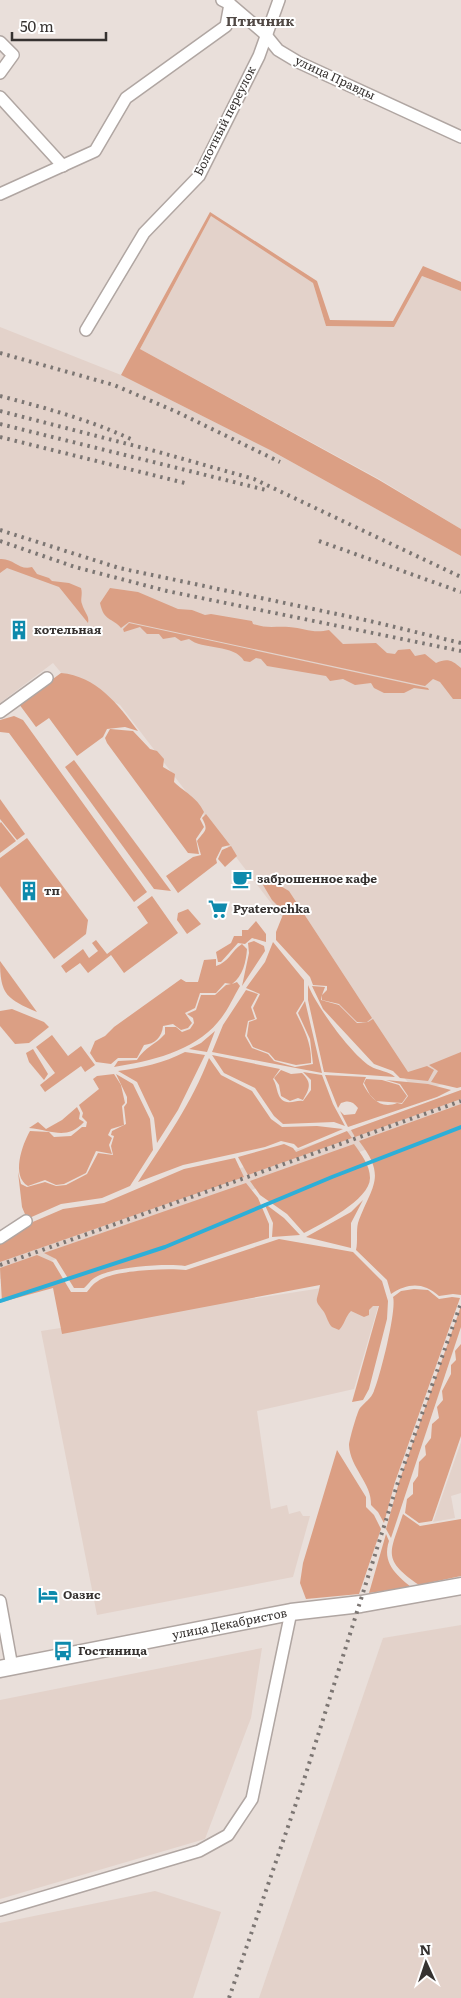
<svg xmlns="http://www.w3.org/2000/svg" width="461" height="1998" font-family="Literata,serif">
  <rect width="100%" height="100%" fill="#e9dfda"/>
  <g fill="#e3d2ca">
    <polygon points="211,216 313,283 326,326 394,327 422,276 461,291 461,529 379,479 140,349"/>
    <polygon points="0,327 121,375 270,450 461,556 461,1078 416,1093 120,705 63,675 53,663 0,703"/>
    <polygon points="461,1090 461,1116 0,1279 0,1230 68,1225 344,1134 351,1130"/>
    <polygon points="335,1286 380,1300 354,1389 257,1411 271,1509 287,1505 289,1514 300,1511 303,1516 310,1516 293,1577 97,1615 41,1331"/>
    <polygon points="461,1442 461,1493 451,1496 455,1518 433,1522"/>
    <polygon points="461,1625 461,1998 259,1998 383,1638"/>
    <polygon points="262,1648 251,1718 205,1839 0,1899 0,1700"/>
    <polygon points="155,1891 221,1912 193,1998 0,1998 0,1923"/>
  </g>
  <g fill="#db9f84">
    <polygon points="210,212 317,281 330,320 393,321 423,266 461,282 461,291 422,276 394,327 326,326 313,283 211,216 140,349 379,480 461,529 461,556 270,450 121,375"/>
    <path d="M 0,559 C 14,558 19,571 32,567 L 37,574 L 49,578 L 52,581 L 69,583 L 81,588 C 83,595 80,599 82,604 C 84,612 90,616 88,623 L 59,587 L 7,568 L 0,573 Z"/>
    <path d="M 110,588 L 138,592 L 178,609 L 192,610 L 205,615 L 211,614 L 252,621 L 253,624 C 268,629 275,626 289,627 C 305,628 313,634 329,630 L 343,644 L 376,643 L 387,653 L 395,654 L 398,650 L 410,649 L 415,656 L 425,654 L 436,663 C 447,658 452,660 461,668 L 461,699 L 453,699 L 440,682 L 433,679 L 425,686 L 129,622 L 121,628 C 112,617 104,622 100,603 Z"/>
    <path d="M 129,623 L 428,688 L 429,690 L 414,688 L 404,693 L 384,693 L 374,688 L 371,683 L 355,685 L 343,679 L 330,681 L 326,676 L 267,666 L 261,659 L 256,658 L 250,662 L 244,661 C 235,644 202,650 189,639 L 181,641 L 175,637 L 163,639 L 159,634 L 147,634 L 140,627 L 124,632 L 123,629 Z"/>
    <path d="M 61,673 C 96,676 118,704 138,731 L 125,727 L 107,729 L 103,737 L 77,756 L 49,718 L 36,727 L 19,704 Z"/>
    <polygon points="14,716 23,720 147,892 134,902 9,733 0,732 0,720"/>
    <path d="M 110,729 L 133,731 L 150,749 L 157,751 L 164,759 L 163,767 L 175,774 L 174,782 C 185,793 196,796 204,812 L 200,819 L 204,827 L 196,839 L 199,854 L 188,853 L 107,743 L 105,738 Z"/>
    <polygon points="74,760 171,891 154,889 65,767"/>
    <polygon points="0,799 25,834 17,840 0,819"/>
    <path d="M 206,814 L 230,845 L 222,847 L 216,859 L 217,863 L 178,893 L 166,876 L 193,857 L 201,855 L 197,841 C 205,830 209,831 202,818 Z"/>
    <polygon points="1,822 16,841 0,853 0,823"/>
    <polygon points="27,838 88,920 86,934 54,959 0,886 0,858"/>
    <polygon points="231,846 237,856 225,867 218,859 222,850"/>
    <polygon points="272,881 289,891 372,1018 367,1022 357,1022 339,1004 322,1000 322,995 321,1000 339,1005 357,1023 368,1022 373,1019 408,1072 427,1066 434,1070 428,1081 400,1078 393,1071 374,1064 323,1009 312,986 325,987 322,995 327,990 327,986 313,985 310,977 276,940 276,932 284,912 272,900 263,885"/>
    <polygon points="152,896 178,933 124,973 111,955 88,973 80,963 66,973 61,966 83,949 89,958 98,951 92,943 96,940 107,954 148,923 137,907"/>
    <polygon points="188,909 201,924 187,934 177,920 178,913"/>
    <polygon points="256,921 266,934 266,942 252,938 245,944 238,943 221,962 218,962 216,952 231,943 234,936 242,936 242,930 248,930"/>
    <polygon points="254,941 264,946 265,951 242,986 249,953 248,943"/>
    <path d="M 273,942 L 304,980 L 304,1000 L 296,1013 C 304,1029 312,1044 311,1063 L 296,1065 L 275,1060 L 269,1053 L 253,1047 L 247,1036 L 249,1022 L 257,1019 L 253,1008 L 260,994 L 246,988 L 265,962 Z"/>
    <path d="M 242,944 L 247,949 C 246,962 243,976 232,984 L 237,982 L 240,986 C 233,998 227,1012 218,1022 C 193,1052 150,1061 114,1067 L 118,1061 L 137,1060 C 146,1046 154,1046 165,1034 L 165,1027 L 176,1027 L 182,1032 L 190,1029 L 194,1023 L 193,1018 L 187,1014 L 196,1010 L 201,995 L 215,995 L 226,985 L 231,984 L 225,983 L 216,993 L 200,993 L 195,1008 L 185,1013 L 192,1023 L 188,1028 L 181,1030 L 173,1024 L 163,1026 C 162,1037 155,1044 144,1045 L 137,1058 L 118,1058 L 111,1064 L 96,1062 L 90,1053 L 95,1041 L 105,1036 L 114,1027 L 181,979 L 186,982 L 198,982 L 204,960 L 216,959 L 216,966 C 229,962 231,951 242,944 Z"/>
    <path d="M 0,961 L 37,1012 C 7,999 0,995 0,961 Z"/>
    <path d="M 308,985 C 317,1007 351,1054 370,1066 C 378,1071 389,1071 395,1077 L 324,1072 L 308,1000 Z"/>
    <polygon points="246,990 258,994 251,1007 255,1019 248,1021 245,1036 252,1048 268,1054 274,1061 295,1067 313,1064 310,1039 298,1013 305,1001 322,1073 212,1052 223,1025"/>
    <polygon points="12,1009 44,1022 49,1027 29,1043 15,1044 0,1026 0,1011"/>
    <polygon points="215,1031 207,1052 189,1049 201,1043"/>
    <polygon points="52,1035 68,1056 81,1046 95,1065 85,1072 81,1066 45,1092 40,1085 55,1073 36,1047"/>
    <polygon points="33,1049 48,1074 44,1080 29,1062 26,1053"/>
    <path d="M 185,1052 L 205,1055 L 178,1110 L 157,1143 L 154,1118 L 137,1082 L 118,1071 C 141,1068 164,1063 185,1052 Z"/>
    <polygon points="461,1052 461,1087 457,1088 431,1082 438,1071 429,1065"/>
    <path d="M 212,1055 L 280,1069 L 273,1079 C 278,1086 276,1100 287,1102 C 293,1103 297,1100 303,1101 L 311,1090 L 311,1080 L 303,1072 L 322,1075 L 333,1104 L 345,1126 L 334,1122 L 283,1124 L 274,1116 L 255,1088 L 224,1073 Z"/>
    <path d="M 209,1058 L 221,1075 L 252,1091 L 271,1119 L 282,1127 L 317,1126 L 343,1129 L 298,1148 L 294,1144 L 281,1141 L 265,1147 L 183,1165 L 138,1182 C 164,1142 192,1103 209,1058 Z"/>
    <path d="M 281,1070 L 291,1074 L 302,1073 C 312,1083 310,1088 303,1100 L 298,1098 L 290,1101 L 281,1096 L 279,1085 L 274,1078 Z"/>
    <path d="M 114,1074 L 121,1085 L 125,1103 L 122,1106 L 124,1125 L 111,1129 L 108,1135 L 112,1138 L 109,1145 L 112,1154 L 96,1151 L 86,1173 L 64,1184 L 56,1185 L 45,1180 L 28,1186 C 11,1176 22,1145 30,1131 L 49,1132 L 54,1137 L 71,1136 L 82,1127 L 86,1127 L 87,1122 L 82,1117 L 83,1113 L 79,1105 L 99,1089 L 93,1079 L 97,1076 Z"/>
    <polygon points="116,1074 133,1084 150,1119 153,1150 130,1186 102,1198 61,1204 27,1219 22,1207 18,1172 21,1184 27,1187 45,1182 56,1186 66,1185 87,1174 98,1153 113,1155 111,1146 114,1136 111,1135 112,1131 126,1124 124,1107 127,1103 127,1097"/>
    <path d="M 325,1075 L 366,1077 L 363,1084 C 370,1097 380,1110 397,1103 L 402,1104 L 408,1096 L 400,1084 L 386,1080 L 428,1084 L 451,1090 L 437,1097 L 348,1127 L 340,1111 L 344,1115 L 355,1114 L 358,1108 C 353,1101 348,1100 341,1103 L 338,1108 Z"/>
    <polygon points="366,1079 382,1080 399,1085 407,1096 402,1103 376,1101 370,1095 364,1083"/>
    <polygon points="461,1090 461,1099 355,1137 351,1130"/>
    <path d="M 461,1104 L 461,1295 L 453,1294 L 439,1296 C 423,1282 408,1283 391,1294 L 387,1280 L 356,1250 C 358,1241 356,1231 358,1223 C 371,1186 388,1178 359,1141 Z"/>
    <path d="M 77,1107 L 80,1113 L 79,1119 L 84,1122 C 66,1141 52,1130 29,1128 L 38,1122 L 46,1129 L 62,1120 Z"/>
    <polygon points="347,1131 352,1138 248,1175 238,1157 284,1144 293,1148 296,1152"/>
    <path d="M 354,1144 C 361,1154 370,1165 370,1178 C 370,1200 321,1224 304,1233 L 287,1214 L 260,1195 L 250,1181 Z"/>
    <polygon points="235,1158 244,1177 0,1262 0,1242 28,1224 63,1209 104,1203 184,1169"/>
    <path d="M 246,1183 L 258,1198 L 269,1224 L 269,1238 L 185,1266 C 166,1263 112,1267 96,1277 C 91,1279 88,1285 84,1288 L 74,1288 L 56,1259 L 44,1253 Z"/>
    <polygon points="363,1200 351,1223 351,1248 306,1237 351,1212"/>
    <polygon points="264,1203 284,1218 300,1235 272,1237 273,1223"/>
    <path d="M 279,1239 L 353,1252 L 382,1281 L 388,1301 L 387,1319 L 369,1389 L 363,1400 L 352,1402 L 379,1306 L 373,1306 L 369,1310 L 369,1315 L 364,1317 L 351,1311 C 345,1317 345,1324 339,1330 L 332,1327 C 328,1323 327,1317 324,1312 C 313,1298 317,1303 320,1285 L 62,1334 L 53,1288 L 2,1302 L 0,1268 L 37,1255 L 53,1262 L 71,1292 L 87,1292 C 90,1288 94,1283 98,1281 C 114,1270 166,1268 186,1270 Z"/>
    <path d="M 414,1289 L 428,1290 L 439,1299 L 452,1297 L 460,1298 L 395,1482 L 384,1523 L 378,1512 L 371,1505 C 372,1483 350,1468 349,1445 C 349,1441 357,1412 360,1408 C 365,1402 371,1399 374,1391 C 380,1377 397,1310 393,1297 L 401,1291 Z"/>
    <polygon points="461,1306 461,1327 391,1538 386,1529 399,1482"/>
    <polygon points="461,1344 461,1436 432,1521 419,1523 405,1513 407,1499 413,1494 413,1483 418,1476 419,1462 426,1455 425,1446 431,1438 432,1424 439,1418 437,1407 443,1400 442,1391 451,1374 451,1365 456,1360 455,1351"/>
    <polygon points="337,1450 366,1497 366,1507 374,1515 381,1529 359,1594 306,1599 300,1583 303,1563"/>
    <path d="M 403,1514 L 420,1526 L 461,1519 L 461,1576 L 419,1585 C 381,1559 390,1553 403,1514 Z"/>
    <path d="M 386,1534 L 389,1541 C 382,1562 395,1574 411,1587 L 369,1593 Z"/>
  </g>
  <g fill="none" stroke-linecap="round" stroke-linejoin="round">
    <polyline stroke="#2dafd8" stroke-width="4" points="0,1301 165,1247 332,1177 461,1127"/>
    <defs>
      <g id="street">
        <polyline points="222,0 230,4 265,34 278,50 298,62 461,137"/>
        <polyline points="0,42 13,55 0,73"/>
        <polyline points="0,97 63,166"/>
        <polyline points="0,194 95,151 126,98 226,26 230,4"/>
        <polyline points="86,330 144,233 199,176 259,56 279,0"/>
        <polyline points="0,712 47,678"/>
        <polyline points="0,1238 26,1221"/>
        <polyline points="0,1601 12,1667"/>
        <polyline points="0,1910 199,1851 228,1835 252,1799 291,1612"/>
      </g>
      <g id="secondary">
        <path id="s1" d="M 0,1669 L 291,1612 L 361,1604 L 461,1586"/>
      </g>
    </defs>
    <use href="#street" stroke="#b0a6a2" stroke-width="14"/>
    <use href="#secondary" stroke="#b0a6a2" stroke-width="19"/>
    <use href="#street" stroke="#fff" stroke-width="11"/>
    <use href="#secondary" stroke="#fff" stroke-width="16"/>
    <g stroke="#7c7673" stroke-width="4" stroke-dasharray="2.5 5" stroke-linecap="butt">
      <polyline points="0,353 114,385 177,412 280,462"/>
      <path d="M 0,396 C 46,408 90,420 133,440"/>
      <polyline points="0,411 155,451 254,479 461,577"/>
      <polyline points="0,424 266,490"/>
      <polyline points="0,437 189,484"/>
      <polyline points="0,530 119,568 370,621 461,643"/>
      <polyline points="0,541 75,567 167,591 461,651"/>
      <polyline points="319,541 461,592"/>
      <polyline points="0,1265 461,1101"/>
      <polyline points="229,1998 302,1786 398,1482 461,1303"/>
    </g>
  </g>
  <defs>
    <symbol id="building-bare" viewBox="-9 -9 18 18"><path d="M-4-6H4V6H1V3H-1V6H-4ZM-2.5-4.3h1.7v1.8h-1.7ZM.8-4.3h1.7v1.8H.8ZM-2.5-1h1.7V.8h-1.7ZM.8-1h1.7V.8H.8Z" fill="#0e8aac" stroke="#fff" stroke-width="2.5" paint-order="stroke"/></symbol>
    <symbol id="cafe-bare" viewBox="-9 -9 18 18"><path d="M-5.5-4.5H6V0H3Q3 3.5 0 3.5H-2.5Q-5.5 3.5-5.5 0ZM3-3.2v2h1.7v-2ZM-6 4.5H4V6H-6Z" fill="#0e8aac" stroke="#fff" stroke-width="2.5" paint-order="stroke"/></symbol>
    <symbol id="supermarket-bare" viewBox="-9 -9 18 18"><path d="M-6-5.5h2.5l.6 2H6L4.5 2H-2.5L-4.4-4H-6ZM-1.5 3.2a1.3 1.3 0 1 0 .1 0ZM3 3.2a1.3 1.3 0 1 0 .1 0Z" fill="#0e8aac" stroke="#fff" stroke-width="2.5" paint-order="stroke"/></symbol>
    <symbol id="hotel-bare" viewBox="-9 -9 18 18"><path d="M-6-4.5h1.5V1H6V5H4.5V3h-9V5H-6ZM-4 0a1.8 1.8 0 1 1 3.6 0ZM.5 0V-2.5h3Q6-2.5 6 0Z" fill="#0e8aac" stroke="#fff" stroke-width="2.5" paint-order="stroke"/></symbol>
    <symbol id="bus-bare" viewBox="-9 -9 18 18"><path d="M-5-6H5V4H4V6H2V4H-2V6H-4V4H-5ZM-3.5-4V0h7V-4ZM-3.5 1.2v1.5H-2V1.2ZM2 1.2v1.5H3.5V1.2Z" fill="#0e8aac" stroke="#fff" stroke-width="2.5" paint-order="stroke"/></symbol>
  </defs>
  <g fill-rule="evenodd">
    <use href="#building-bare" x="5" y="616" width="28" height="28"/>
    <use href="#cafe-bare" x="228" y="865" width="28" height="28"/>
    <use href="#building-bare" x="15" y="877" width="28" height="28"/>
    <use href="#supermarket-bare" x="204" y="895" width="28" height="28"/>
    <use href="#hotel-bare" x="34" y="1581" width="28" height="28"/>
    <use href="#bus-bare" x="49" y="1637" width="28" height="28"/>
  </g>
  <g text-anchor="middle" stroke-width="4" stroke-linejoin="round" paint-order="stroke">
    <g font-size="12" fill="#363230" stroke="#fff">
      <text transform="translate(335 78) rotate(25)" y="4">улица Правды</text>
      <text transform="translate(225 121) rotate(-63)" y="4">Болотный переулок</text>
      <text dy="4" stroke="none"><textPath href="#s1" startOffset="234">улица Декабристов</textPath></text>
    </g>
    <g font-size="12" font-weight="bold" fill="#363230" stroke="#fff" text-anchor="start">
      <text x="34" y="634">котельная</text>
      <text x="257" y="883">заброшенное кафе</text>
      <text x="44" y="895">тп</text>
      <text x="233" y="913">Pyaterochka</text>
      <text x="63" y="1599">Оазис</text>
      <text x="78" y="1655">Гостиница</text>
    </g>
    <g font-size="14" font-weight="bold" fill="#514945" stroke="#fff">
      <text x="260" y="26">Птичник</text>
    </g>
  </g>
  <g transform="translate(426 1963) rotate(357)" stroke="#ffffff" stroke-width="4" paint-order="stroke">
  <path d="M0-4L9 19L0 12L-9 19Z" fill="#363230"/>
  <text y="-8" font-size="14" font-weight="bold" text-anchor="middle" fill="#363230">N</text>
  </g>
  <path d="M12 32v8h94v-8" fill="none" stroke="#363230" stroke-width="2.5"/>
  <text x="20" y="32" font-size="15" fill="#363230" stroke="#ffffff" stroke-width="4" paint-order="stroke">50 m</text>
</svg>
